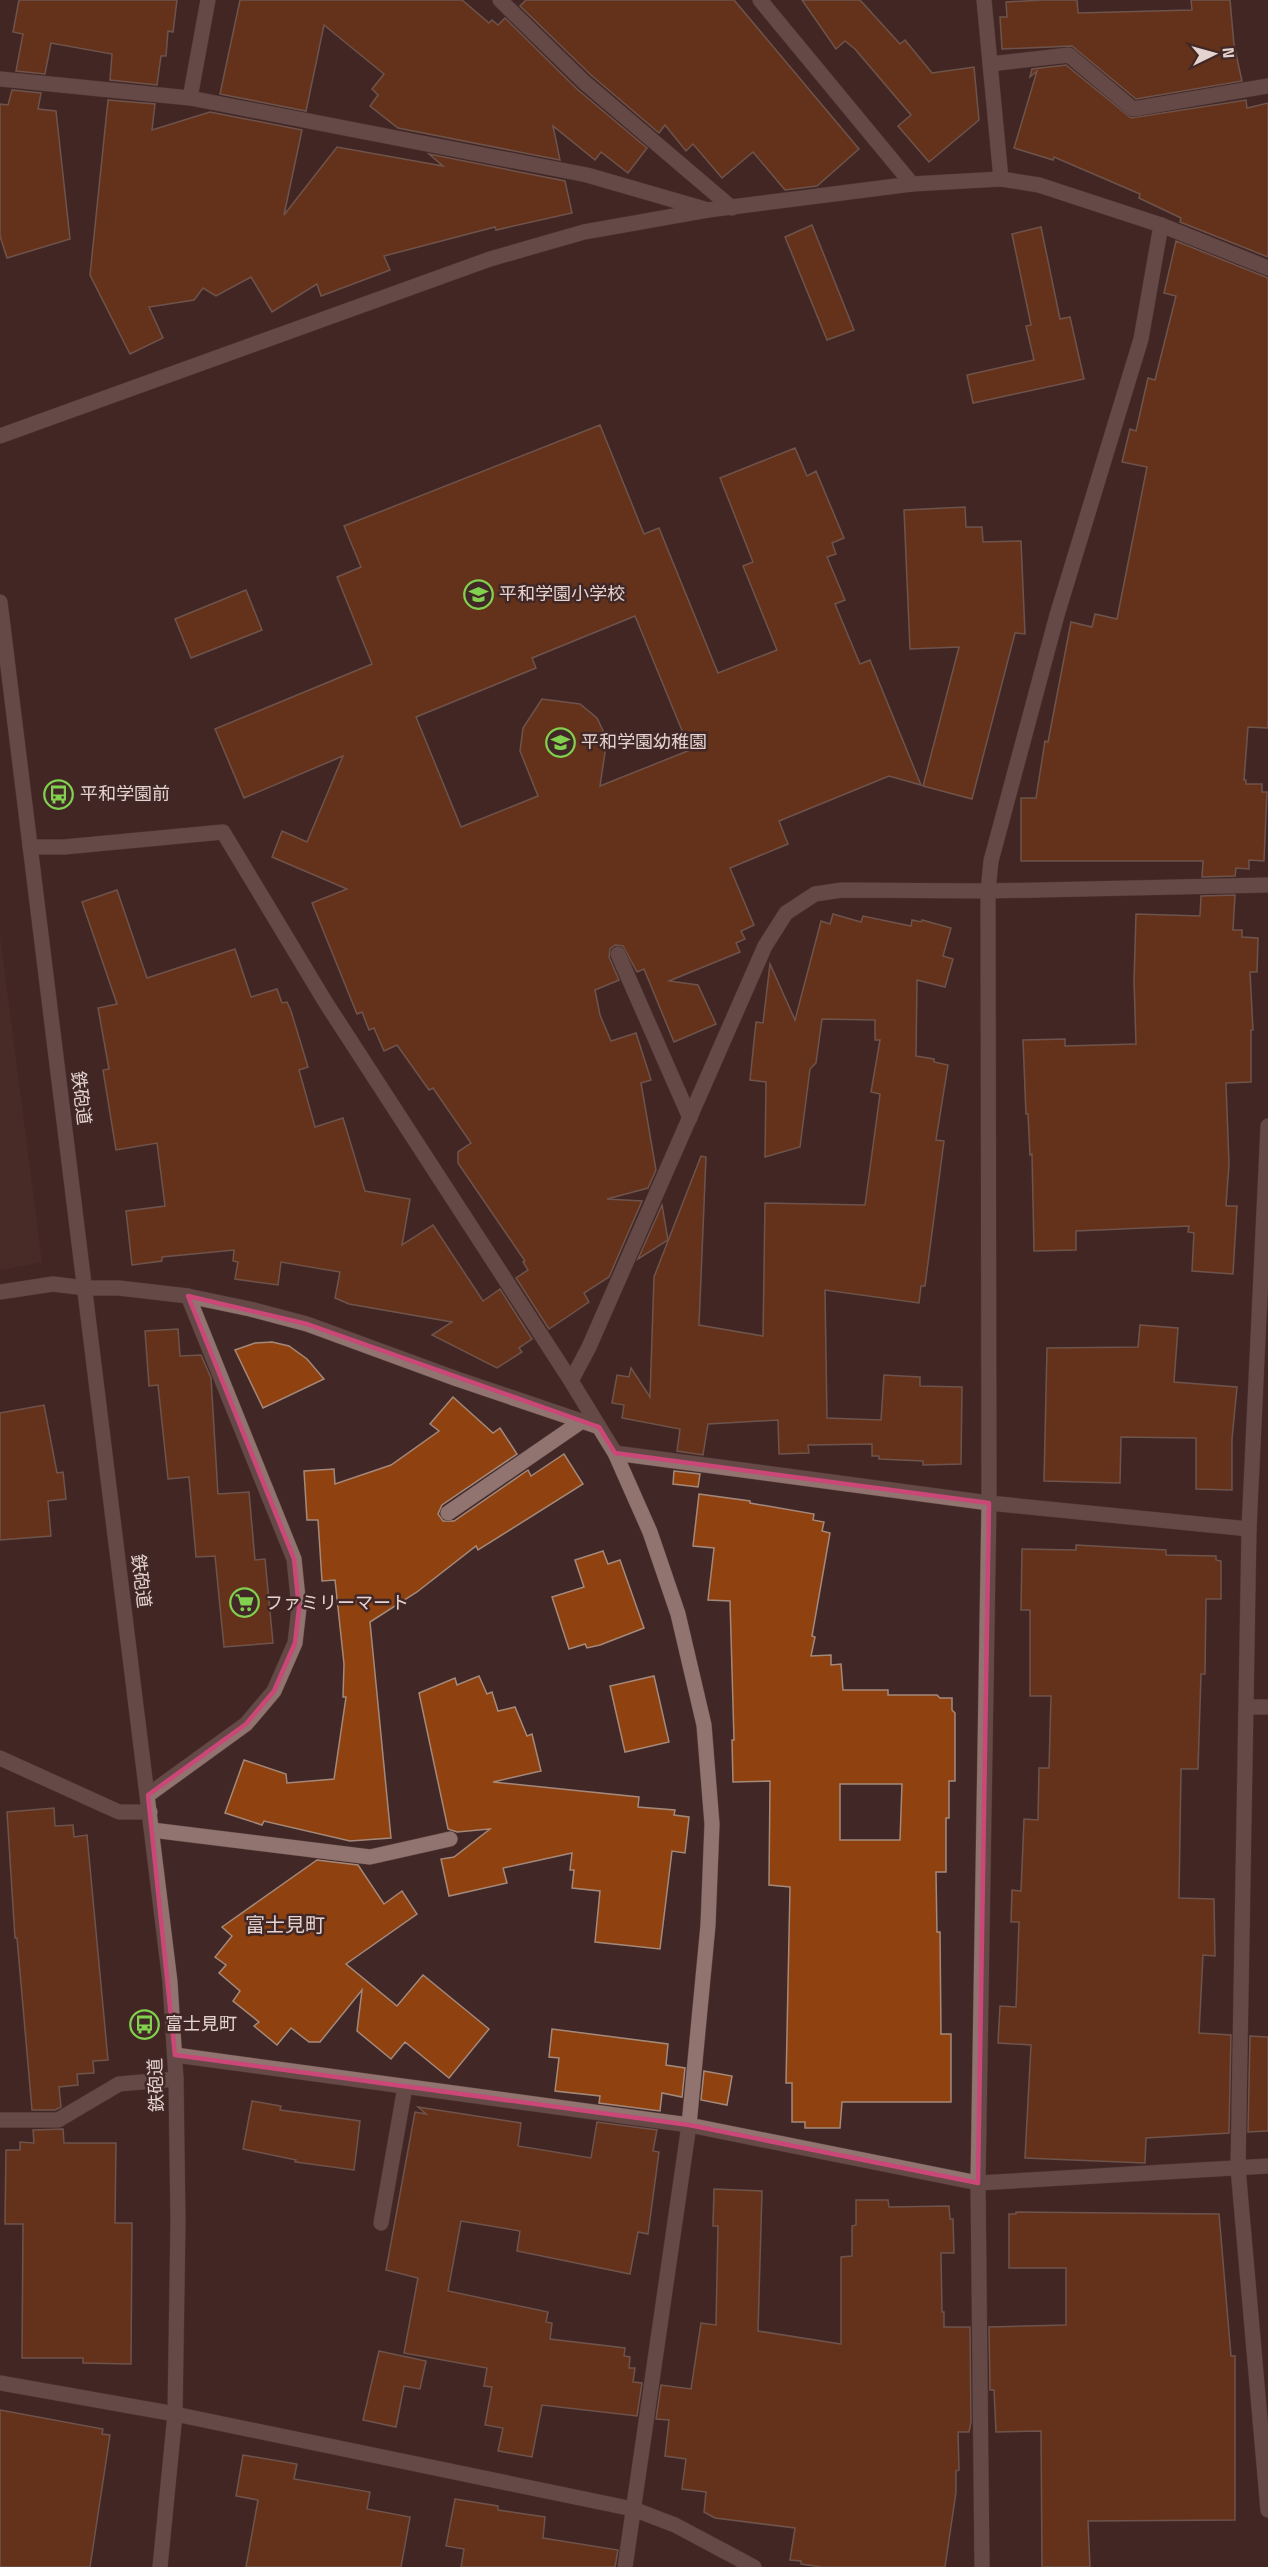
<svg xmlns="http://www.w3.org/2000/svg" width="1268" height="2567" font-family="'Titillium Web','Noto Sans JP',sans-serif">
  <rect width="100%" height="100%" fill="#412725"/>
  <polygon fill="#50302c" points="0,935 42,1262 0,1270"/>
  <g fill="#8f4210" stroke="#a4897b" stroke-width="1.5" fill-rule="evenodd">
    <polygon points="19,0 177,0 173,32 168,31 166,56 161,56 157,85 110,80 112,54 51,43 45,74 16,71 23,34 13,32"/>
    <polygon points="240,0 462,0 489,23 492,20 498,25 505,18 577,89 647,148 628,173 601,152 595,160 553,126 560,160 398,128 370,106 378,95 372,89 384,74 324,25 306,111 220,94"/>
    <polygon points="526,0 734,0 859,149 817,186 785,190 753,152 722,178 693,144 686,151 665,125 659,133 591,75 520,6"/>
    <polygon points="802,0 860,0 900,44 905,40 932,73 974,67 979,120 929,162 898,126 911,115 855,49 845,41 836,49"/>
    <polygon points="1043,0 1077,0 1078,13 1192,10 1191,0 1230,0 1234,45 1242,81 1136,99 1072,46 1002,49 1000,17 1007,17 1006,2"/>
    <polygon points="1066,65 1131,118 1246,100 1247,108 1268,103 1268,257 1180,222 1181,218 1139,198 1140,194 1054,157 1053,160 1014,148 1037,71 1030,77 1032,69"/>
    <polygon points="12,90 41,93 38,109 56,111 70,239 7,258 0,236 0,104 8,105"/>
    <polygon points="108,100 155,104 152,130 210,112 302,130 284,215 337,147 443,166 429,154 565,181 572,213 496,230 495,227 384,256 390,270 321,296 317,284 272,312 251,277 216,296 203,288 194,300 149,307 163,338 130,354 90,275"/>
    <polygon points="812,225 854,330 827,340 785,237"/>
    <polygon points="1041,227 1060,319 1070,317 1084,379 973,403 967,375 1034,360 1026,326 1031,325 1012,234"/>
    <polygon points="1176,241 1268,278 1268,728 1248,727 1244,780 1246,780 1246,784 1262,784 1262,792 1267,792 1264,861 1249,860 1249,869 1236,868 1235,876 1202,877 1203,861 1021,861 1021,798 1036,798 1045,741 1048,742 1071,622 1092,627 1095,614 1117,619 1147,467 1122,462 1130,429 1136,431 1148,378 1155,380 1176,296 1164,293"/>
    <path d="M 600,425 L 644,534 L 659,528 L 718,673 L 777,650 L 743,566 L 753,562 L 720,478 L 795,448 L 807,476 L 816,471 L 844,538 L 832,543 L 836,554 L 827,557 L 845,600 L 835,604 L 860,664 L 870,660 L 921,785 L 889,776 L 779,821 L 788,844 L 730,868 L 754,925 L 741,931 L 745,939 L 736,943 L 740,952 L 669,981 L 698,985 L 716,1024 L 674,1042 L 644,969 L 637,972 L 623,946 L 615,945 L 610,949 L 609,957 L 619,980 L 595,990 L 600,1015 L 611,1041 L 636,1033 L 651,1080 L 641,1083 L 656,1170 L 648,1188 L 607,1199 L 642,1201 L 609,1277 L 584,1293 L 589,1302 L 549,1329 L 516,1278 L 528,1270 L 523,1262 L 525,1261 L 458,1163 L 458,1152 L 471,1143 L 433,1088 L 429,1090 L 397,1045 L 384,1051 L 374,1028 L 369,1030 L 362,1012 L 357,1014 L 312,903 L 347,889 L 272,857 L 282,831 L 307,842 L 343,756 L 244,798 L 215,729 L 372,664 L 337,577 L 361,567 L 344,526 ZM 635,616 L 690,750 L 600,786 L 607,739 L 597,718 L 580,704 L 542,699 L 523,728 L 520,751 L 538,796 L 461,827 L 416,717 L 536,668 L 532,658 Z"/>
    <polygon points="965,507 966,527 982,527 983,542 1021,541 1025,634 1015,633 972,799 923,786 959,647 910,649 904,510"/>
    <polygon points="246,590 262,630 191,658 175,619"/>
    <polygon points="117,890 147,978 235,949 251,997 277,989 282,1003 287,1002 291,1011 308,1067 299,1070 315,1127 343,1118 365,1191 410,1199 402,1245 433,1225 483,1301 500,1289 532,1339 519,1348 522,1352 497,1368 432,1335 452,1322 349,1304 335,1298 340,1272 281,1262 278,1285 235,1279 238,1262 233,1261 234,1250 162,1257 162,1261 132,1265 126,1211 165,1206 157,1143 116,1150 103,1070 109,1069 98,1008 117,1004 82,902"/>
    <polygon points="1235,895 1233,930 1242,930 1242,937 1258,938 1257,972 1250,972 1253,1030 1251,1030 1251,1082 1226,1083 1229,1164 1226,1206 1237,1206 1233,1274 1192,1271 1194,1233 1188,1232 1189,1226 1076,1231 1076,1250 1034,1251 1032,1154 1030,1155 1028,1114 1026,1114 1023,1040 1065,1039 1065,1046 1136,1044 1134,981 1136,914 1200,916 1201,896"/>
    <polygon points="833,914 861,922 863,916 911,926 912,920 921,922 922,920 951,928 943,956 953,959 945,987 917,980 916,1056 934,1059 934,1062 948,1065 936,1140 944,1141 925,1286 921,1286 919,1303 825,1290 827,1418 881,1420 884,1375 920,1377 920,1386 962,1387 961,1464 923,1465 923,1461 879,1459 879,1456 872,1456 872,1444 808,1445 809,1453 779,1454 778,1420 708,1424 703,1455 677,1451 680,1429 622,1418 624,1405 612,1403 617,1375 629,1377 631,1368 650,1397 654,1277 701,1156 706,1157 699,1325 763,1336 765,1203 865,1205 880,1094 871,1092 880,1040 875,1040 875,1020 822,1019 816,1063 810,1069 800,1147 765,1157 766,1082 750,1080 756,1022 763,1023 770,964 795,1020 821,921 830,924"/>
    <polygon points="662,1205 668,1240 638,1259"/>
    <polygon points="1140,1325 1178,1328 1174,1382 1237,1387 1232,1439 1232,1490 1196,1489 1196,1438 1121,1437 1120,1483 1044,1481 1047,1348 1138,1347"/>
    <polygon points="178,1329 180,1356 201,1355 211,1378 218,1494 249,1492 255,1560 265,1559 273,1643 224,1647 215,1556 196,1557 189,1477 168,1479 158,1385 149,1386 145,1331"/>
    <polygon points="272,1342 289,1346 307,1359 324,1379 263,1408 235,1350 255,1343"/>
    <polygon points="453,1397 493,1433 500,1428 517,1454 442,1505 438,1514 443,1521 454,1521 528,1470 531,1476 564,1454 583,1484 478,1550 476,1546 417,1592 370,1622 391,1838 350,1841 264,1821 262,1825 225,1813 244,1760 286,1774 287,1783 334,1779 346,1697 343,1697 344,1664 335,1580 322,1581 318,1520 307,1520 304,1471 334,1469 335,1484 391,1465 439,1431 430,1424"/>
    <polygon points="44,1405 57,1473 63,1472 66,1499 48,1501 51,1536 0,1540 0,1413"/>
    <polygon points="674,1471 700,1474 698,1487 673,1484"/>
    <path d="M 699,1494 L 750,1501 L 750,1503 L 814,1514 L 813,1520 L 824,1522 L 822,1531 L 830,1533 L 812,1636 L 815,1637 L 811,1656 L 831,1655 L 831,1665 L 841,1664 L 843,1690 L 888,1690 L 888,1695 L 937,1695 L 940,1698 L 952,1698 L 952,1710 L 955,1713 L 955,1781 L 949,1781 L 949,1818 L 946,1818 L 946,1872 L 936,1872 L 937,1932 L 940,1932 L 941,2034 L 951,2034 L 951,2102 L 842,2102 L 840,2128 L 805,2128 L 805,2122 L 792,2122 L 792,2083 L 786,2083 L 790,1887 L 769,1885 L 770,1781 L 733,1782 L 732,1740 L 734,1740 L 730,1601 L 708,1600 L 714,1548 L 693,1546 ZM 840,1784 L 902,1784 L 900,1840 L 840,1840 Z"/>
    <polygon points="1076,1545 1166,1550 1166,1555 1216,1556 1216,1560 1221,1561 1221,1599 1206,1599 1205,1674 1201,1674 1198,1769 1181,1769 1179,1898 1214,1899 1215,1956 1203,1955 1199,2033 1231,2035 1229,2133 1146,2138 1145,2163 1025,2158 1031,2045 998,2043 1000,2006 1016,2007 1019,1922 1011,1922 1012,1890 1021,1891 1024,1819 1038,1820 1039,1768 1049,1768 1051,1696 1030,1696 1030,1610 1021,1610 1022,1549 1076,1550"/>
    <polygon points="603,1551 608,1564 620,1560 644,1628 600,1645 587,1648 585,1644 569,1649 552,1597 584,1587 575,1560"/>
    <polygon points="479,1676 487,1694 492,1692 498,1711 515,1707 527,1736 532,1734 541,1771 493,1782 639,1797 638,1807 675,1810 674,1815 689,1817 685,1853 672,1851 660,1949 595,1942 600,1891 572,1888 574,1870 570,1870 572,1853 503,1868 507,1883 449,1896 441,1859 454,1857 490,1829 457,1832 448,1829 419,1693 455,1678 457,1685"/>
    <polygon points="654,1676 669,1742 625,1752 610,1686"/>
    <polygon points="54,1808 55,1826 73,1825 74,1837 87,1835 108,2060 93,2061 94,2073 77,2074 78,2085 59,2087 61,2107 55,2110 32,2110 17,1938 15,1938 7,1812"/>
    <polygon points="317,1860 358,1865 384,1904 402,1891 417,1914 346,1964 397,2006 423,1975 489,2029 449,2078 405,2042 391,2059 357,2031 362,1990 320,2042 309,2042 291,2028 277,2045 254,2026 259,2022 233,2001 240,1991 219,1973 226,1965 215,1957 232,1936 222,1927"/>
    <polygon points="552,2029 668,2044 666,2065 685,2068 682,2097 662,2093 660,2111 599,2103 600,2096 555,2091 559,2058 549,2057"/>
    <polygon points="1250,2036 1268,2037 1268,2131 1248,2132"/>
    <polygon points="704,2071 732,2076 727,2105 701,2100"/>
    <polygon points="252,2101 281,2106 280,2110 360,2121 354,2170 295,2162 296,2160 243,2149"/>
    <polygon points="418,2107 521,2123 518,2146 591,2158 597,2122 657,2130 653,2151 659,2152 648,2234 638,2232 630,2274 517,2251 520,2231 461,2221 448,2291 548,2312 546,2322 552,2323 550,2339 625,2348 624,2356 630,2357 629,2368 635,2368 633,2382 642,2383 637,2416 542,2405 532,2457 498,2451 503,2428 485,2425 492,2387 484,2386 487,2368 404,2353 418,2278 386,2270 415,2112 426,2114"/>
    <polygon points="63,2129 64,2143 116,2143 115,2223 132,2223 131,2364 83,2363 83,2358 22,2358 23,2224 5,2224 6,2150 20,2150 20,2142 34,2143 33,2130"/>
    <polygon points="714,2189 762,2191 758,2331 841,2344 841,2257 852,2256 852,2226 856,2225 856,2200 888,2200 889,2207 949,2206 950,2219 953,2219 954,2253 941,2253 942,2312 944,2312 944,2327 970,2327 971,2422 969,2432 958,2432 959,2470 956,2471 956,2492 945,2567 822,2567 801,2564 801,2561 790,2560 795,2528 715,2518 704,2512 706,2492 682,2489 686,2459 665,2456 669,2420 656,2419 661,2385 691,2389 701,2323 716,2325 718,2226 713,2226"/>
    <polygon points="1016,2212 1219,2214 1231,2356 1235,2356 1235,2520 1088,2521 1090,2567 1042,2567 1041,2431 996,2432 994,2390 990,2390 989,2327 1066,2325 1066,2268 1009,2268 1009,2214 1016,2214"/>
    <polygon points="379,2351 426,2361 420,2389 404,2386 396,2427 363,2420"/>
    <polygon points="0,2410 103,2429 102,2434 110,2435 90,2567 0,2567"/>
    <polygon points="243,2455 297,2464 294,2479 370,2492 367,2509 410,2517 401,2567 246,2567 258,2500 236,2496"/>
    <polygon points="455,2499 498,2506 498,2510 545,2517 543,2538 618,2550 615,2567 461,2567 464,2549 446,2546"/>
  </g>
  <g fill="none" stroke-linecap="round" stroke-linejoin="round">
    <defs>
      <g id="service">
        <polyline points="990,64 1069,55 1133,109 1268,86"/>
        <polyline points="0,79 190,98 587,175 708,210"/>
        <polyline points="190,98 208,0"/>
        <polyline points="0,2120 58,2120 119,2084 176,2079"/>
      </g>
      <g id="minor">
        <polyline points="500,0 584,82 732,208"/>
        <polyline points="760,0 912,184"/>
        <polyline points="984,0 1001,179"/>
        <polyline points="708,210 912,184 1001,179 1039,185 1161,225 1268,268"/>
        <polyline points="618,954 690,1118"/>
        <polyline points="1268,1126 1249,1529 1238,2168 1268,2510"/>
        <polyline points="571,1381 589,1347 765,946 786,913 815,894 842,890 988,891 1268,885"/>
        <polyline points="615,1453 989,1503 1249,1529"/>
        <polyline points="448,1513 582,1421"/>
        <polyline points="1246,1707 1268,1707"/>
        <polyline points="0,1758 119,1812 150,1812"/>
        <polyline points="148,1795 246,1724 274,1691 295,1643 299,1608 294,1559 188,1296"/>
        <polyline points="152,1830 370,1857 450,1839"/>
        <polyline points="175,2055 689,2125 978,2183 1268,2166"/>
        <polyline points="381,2223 405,2087"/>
        <polyline points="633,2509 675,2525 754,2567"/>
        <polyline points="982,2567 978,2183 989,1503 988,891 991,861 1057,615 1141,339 1161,225"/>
      </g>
      <g id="tertiary">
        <polyline points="0,436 490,259 584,232 708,210"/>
        <polyline points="0,602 170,1982 176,2079 178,2222 175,2414 160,2567"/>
        <polyline points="30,847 64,847 223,832 326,1003 571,1381 615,1453 650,1532 678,1614 704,1725 712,1824 708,1925 689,2125 625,2567"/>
        <polyline points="0,1292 53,1284 85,1288 119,1288 188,1296 250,1309 307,1324 457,1379 599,1427"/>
        <polyline points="0,2383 175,2414 633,2509"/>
      </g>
    </defs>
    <use href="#service" stroke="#574340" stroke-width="16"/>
    <use href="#minor" stroke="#574340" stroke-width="16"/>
    <use href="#tertiary" stroke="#574340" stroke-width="16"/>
    <use href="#service" stroke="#91736f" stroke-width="15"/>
    <use href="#minor" stroke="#91736f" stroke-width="15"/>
    <use href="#tertiary" stroke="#91736f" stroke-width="15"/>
  </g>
  <path d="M0 0H1268V2567H0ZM 188,1296 L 307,1324 L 599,1427 L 615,1453 L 989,1503 L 978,2183 L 689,2125 L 175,2055 L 148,1795 L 246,1724 L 274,1691 L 295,1643 L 299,1608 L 294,1559 Z" fill="#412725" fill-opacity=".55" fill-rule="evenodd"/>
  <path fill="none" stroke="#ca4778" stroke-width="4.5" stroke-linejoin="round" d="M 188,1296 L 307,1324 L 599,1427 L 615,1453 L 989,1503 L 978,2183 L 689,2125 L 175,2055 L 148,1795 L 246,1724 L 274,1691 L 295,1643 L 299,1608 L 294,1559 Z"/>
  <defs>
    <symbol id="school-ring" viewBox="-11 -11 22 22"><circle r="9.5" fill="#412725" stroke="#82d04f" stroke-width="1.5"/><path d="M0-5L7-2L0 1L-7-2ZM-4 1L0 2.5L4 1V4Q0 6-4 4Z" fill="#82d04f"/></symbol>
    <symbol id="bus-ring" viewBox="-11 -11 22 22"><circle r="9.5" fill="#412725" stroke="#82d04f" stroke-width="1.5"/><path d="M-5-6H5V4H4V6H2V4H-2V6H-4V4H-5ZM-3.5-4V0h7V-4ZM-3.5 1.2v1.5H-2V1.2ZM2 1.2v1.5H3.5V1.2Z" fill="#82d04f"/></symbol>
    <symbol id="supermarket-ring" viewBox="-11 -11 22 22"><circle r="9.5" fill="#412725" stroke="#82d04f" stroke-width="1.5"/><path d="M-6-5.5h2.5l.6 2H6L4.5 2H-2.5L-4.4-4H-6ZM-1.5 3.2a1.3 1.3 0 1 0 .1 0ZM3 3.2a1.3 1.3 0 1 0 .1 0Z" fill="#82d04f"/></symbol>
  </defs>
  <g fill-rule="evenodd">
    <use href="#school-ring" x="462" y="578" width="33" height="33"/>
    <use href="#school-ring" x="544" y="726" width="33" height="33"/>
    <use href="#bus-ring" x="42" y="778" width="33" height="33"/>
    <use href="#supermarket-ring" x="228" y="1586" width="33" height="33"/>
    <use href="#bus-ring" x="128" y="2008" width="33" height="33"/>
  </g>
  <g text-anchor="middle" stroke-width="5" stroke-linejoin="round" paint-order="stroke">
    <g font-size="18" fill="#e4d3d0" stroke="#412725" text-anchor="start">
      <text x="499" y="600">平和学園小学校</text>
      <text x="581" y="748">平和学園幼稚園</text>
      <text x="80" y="800">平和学園前</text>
      <text x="265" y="1609">ファミリーマート</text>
      <text x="165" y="2030">富士見町</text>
    </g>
    <g font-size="18" fill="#e4d3d0" stroke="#412725">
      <text transform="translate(81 1098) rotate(83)" y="6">鉄砲道</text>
      <text transform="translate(141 1581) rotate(83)" y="6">鉄砲道</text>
      <text transform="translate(156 2085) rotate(-92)" y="6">鉄砲道</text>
    </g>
    <g font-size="20" fill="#e4d3d0" stroke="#412725">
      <text x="285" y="1932">富士見町</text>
    </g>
  </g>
  <g transform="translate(1214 54) rotate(85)" stroke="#412725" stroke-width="4.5" paint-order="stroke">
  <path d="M0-4.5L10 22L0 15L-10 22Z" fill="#e4d3d0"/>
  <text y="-9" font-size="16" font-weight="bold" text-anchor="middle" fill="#e4d3d0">N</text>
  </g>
</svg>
